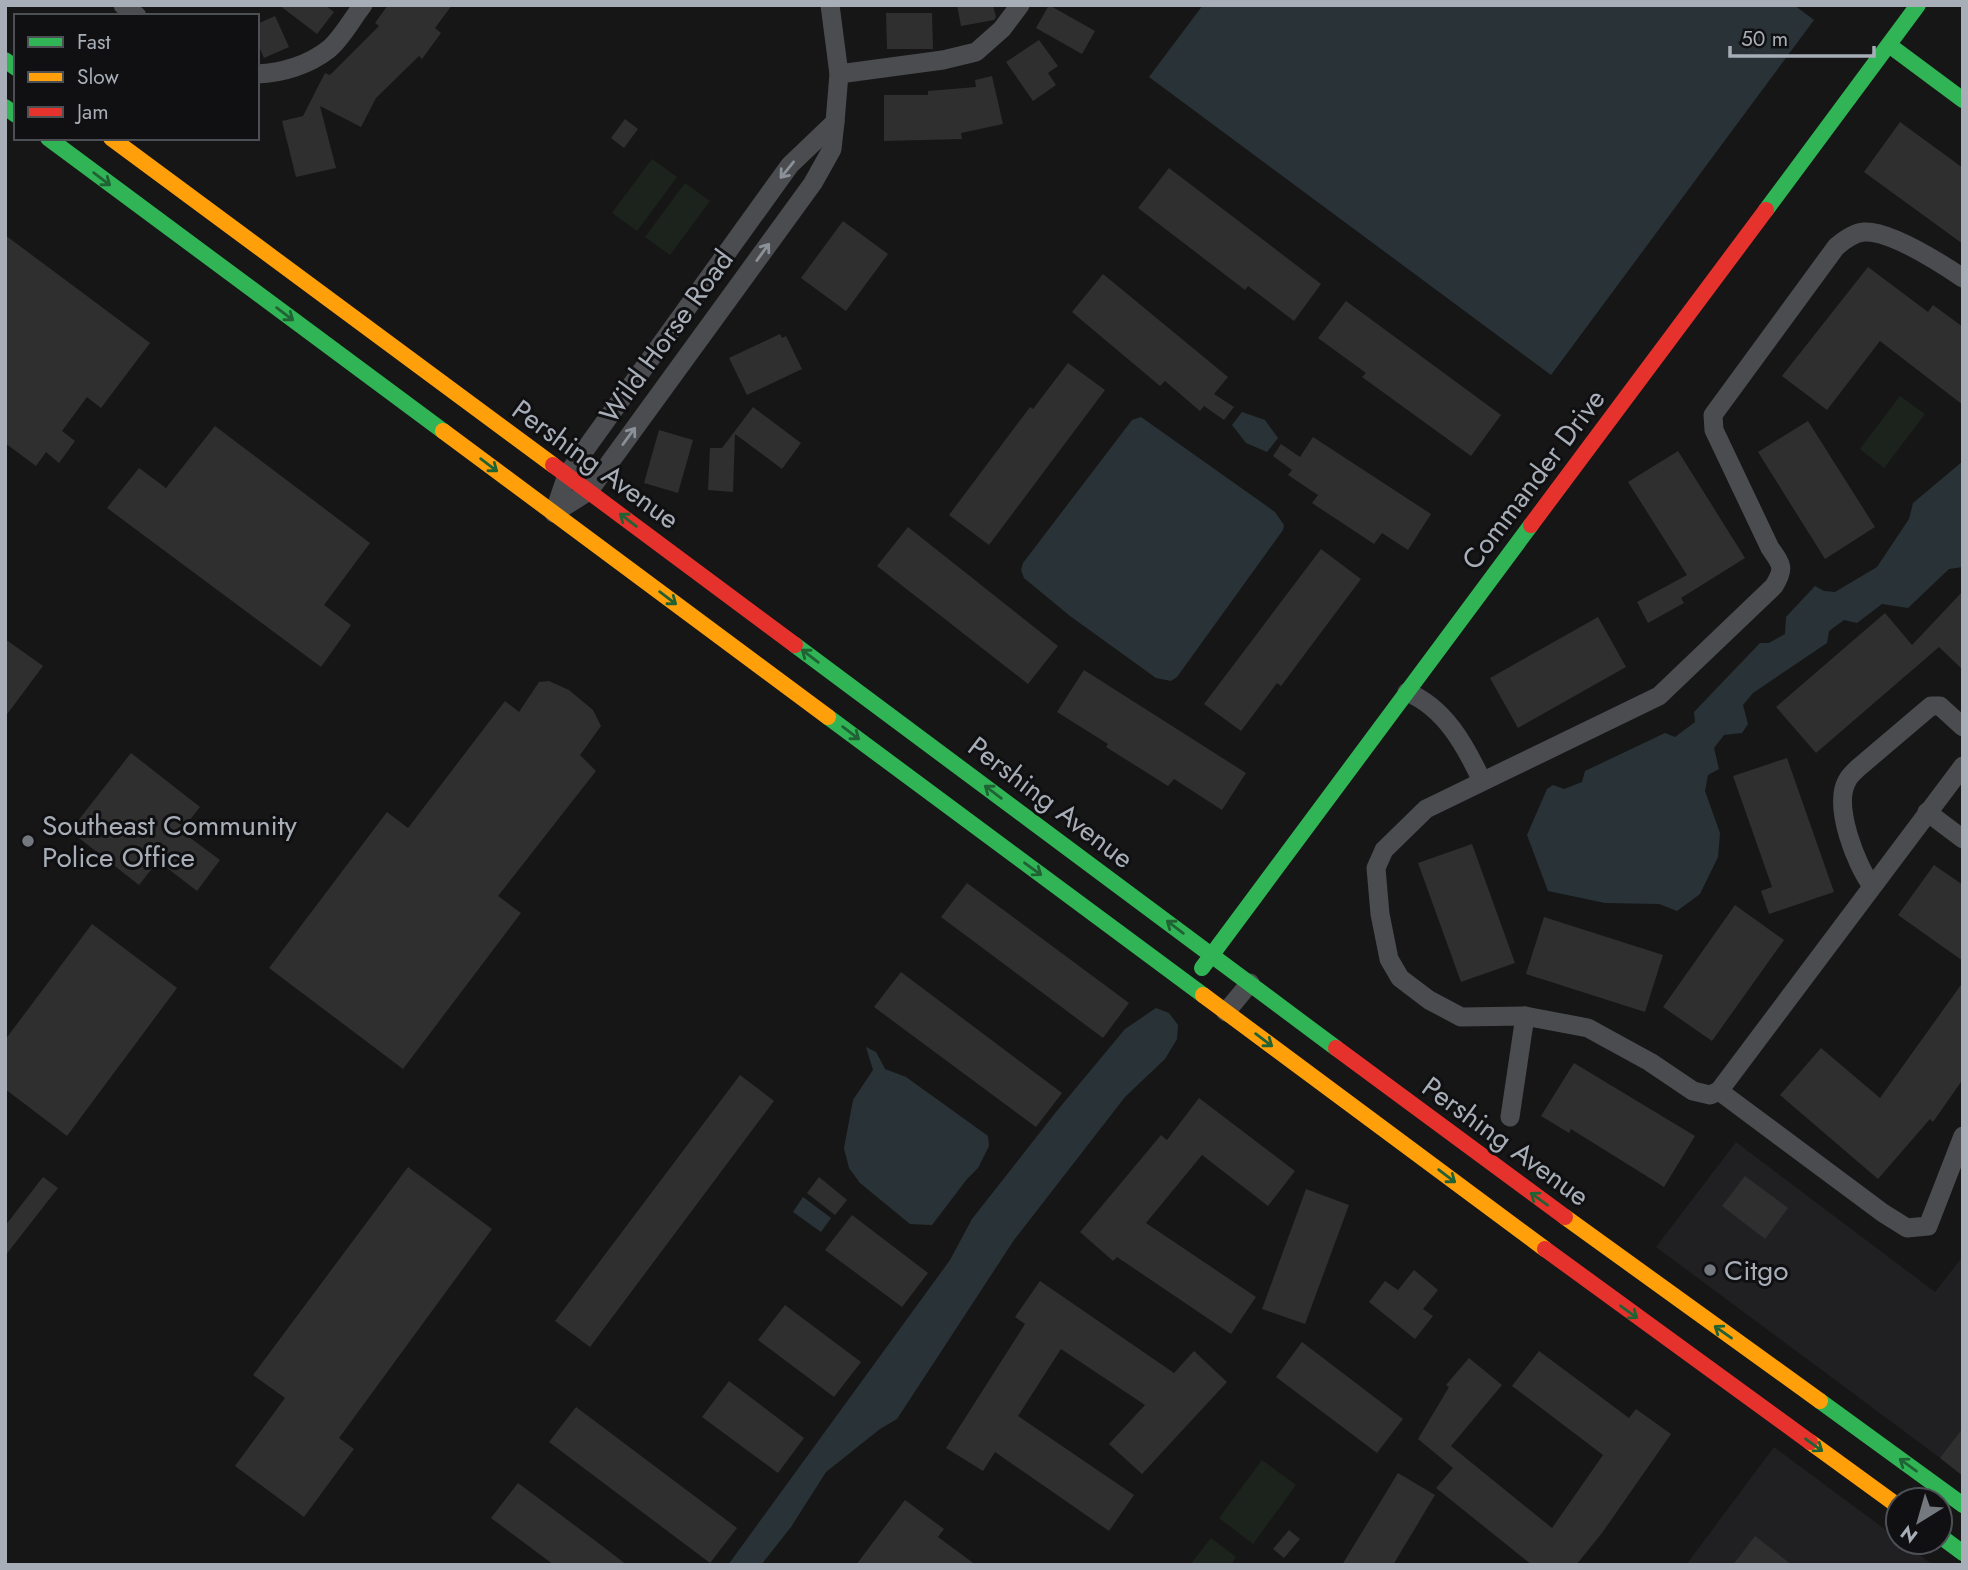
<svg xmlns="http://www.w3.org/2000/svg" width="1968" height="1570" font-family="Jost,sans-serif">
  <rect width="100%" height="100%" fill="#161616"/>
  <g fill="#202022">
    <polygon points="1736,1142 1935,1292 1963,1256 1963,1475 1656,1247"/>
    <polygon points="1774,1447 1898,1539 1898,1542 1902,1542 1933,1565 1686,1565"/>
  </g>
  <g fill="#1c231c">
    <polygon points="652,159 677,177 637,231 612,213"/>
    <polygon points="685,183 710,201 670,255 645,237"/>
    <polygon points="1900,396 1925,414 1884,468 1860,449"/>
    <polygon points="1262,1460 1296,1485 1253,1544 1219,1518"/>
    <polygon points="1211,1538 1236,1557 1231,1565 1190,1565"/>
  </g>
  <g fill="#293337">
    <polygon points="1203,5 1794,5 1814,20 1551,375 1149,77"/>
    <polygon points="1242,412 1265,420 1278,438 1267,452 1246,443 1232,425"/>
    <polygon points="1141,417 1275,512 1284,525 1283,530 1177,677 1171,681 1156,678 1070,616 1024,578 1021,570 1023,563 1132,420"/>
    <polygon points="1963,461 1963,567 1949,569 1908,608 1882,604 1857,623 1844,620 1829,631 1827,643 1753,693 1743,705 1748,724 1742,733 1724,735 1714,748 1719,769 1708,775 1705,791 1720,833 1718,857 1700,894 1677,911 1659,904 1605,903 1548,891 1527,835 1547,789 1553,785 1564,789 1582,782 1585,771 1665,733 1675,737 1695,722 1694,712 1760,643 1769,643 1785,634 1786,617 1815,586 1824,591 1835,592 1877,567 1909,519 1913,503"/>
    <polygon points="1156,1008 1169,1013 1178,1025 1177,1039 1165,1059 1125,1097 1014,1240 897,1419 880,1429 826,1472 791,1527 761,1565 728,1565 950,1260 972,1219 1056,1112 1125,1029"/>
    <polygon points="866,1047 876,1052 885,1069 906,1077 988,1136 989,1146 978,1168 967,1179 932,1225 910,1224 860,1183 849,1168 844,1148 853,1100 873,1070"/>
    <polygon points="803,1197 831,1218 821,1232 793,1212"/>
  </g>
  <g fill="#2f2f30">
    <polygon points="279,5 325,5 334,12 317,34"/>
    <polygon points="388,5 452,5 435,28 441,33 422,59 419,56 376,98 361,127 320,106 336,168 296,177 282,121 303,116 325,73 330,75 379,26 375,23"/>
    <polygon points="957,5 993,5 996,17 994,20 961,26"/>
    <polygon points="1049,5 1095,31 1082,54 1036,28"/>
    <polygon points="886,13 932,13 933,49 887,49"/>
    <polygon points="275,16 289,47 264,58 257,42 257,24"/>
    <polygon points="1039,40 1058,66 1048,73 1056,85 1033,101 1006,62"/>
    <polygon points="992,76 1003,124 961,133 962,139 884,141 884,95 928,95 928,91 976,87 975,80"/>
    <polygon points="625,119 638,129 624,148 611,138"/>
    <polygon points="1900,122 1963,168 1963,244 1864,172"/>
    <polygon points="1169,168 1321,284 1294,321 1248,286 1245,290 1138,208"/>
    <polygon points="843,221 888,254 846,311 801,278"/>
    <polygon points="5,235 150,343 101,408 87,397 62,431 75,441 59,463 46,452 36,466 5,443"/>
    <polygon points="1868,267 1928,312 1933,305 1963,327 1963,405 1880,341 1827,410 1782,376"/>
    <polygon points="1103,274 1228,377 1214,394 1234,407 1224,420 1204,406 1200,411 1165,381 1160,386 1072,312"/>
    <polygon points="1346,301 1501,415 1471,456 1362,377 1366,373 1318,338"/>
    <polygon points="780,334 782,338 786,336 802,369 747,395 729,358"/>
    <polygon points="1068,363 1105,390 989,545 949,515 1030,407 1033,409"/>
    <polygon points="753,407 801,443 782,469 735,434 733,492 708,490 710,448 722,448"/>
    <polygon points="1808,421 1875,527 1825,559 1758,452"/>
    <polygon points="215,426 370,543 324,605 351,625 321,667 107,508 139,468 166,488"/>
    <polygon points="659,430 693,440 678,493 644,483"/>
    <polygon points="1313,437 1431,514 1408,550 1382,533 1374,544 1312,503 1318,495 1288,475 1292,470 1273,456 1281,444 1300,457"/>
    <polygon points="1678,451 1745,558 1681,598 1684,603 1648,623 1637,602 1687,575 1628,482"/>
    <polygon points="908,527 1058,646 1028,684 877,566"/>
    <polygon points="1321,549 1361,579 1281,686 1277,683 1241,731 1204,704"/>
    <polygon points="1963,591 1963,670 1939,647 1816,753 1776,707 1885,613 1912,645"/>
    <polygon points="1598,617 1626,667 1518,728 1490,678"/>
    <polygon points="5,639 43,666 5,717"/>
    <polygon points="1084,670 1246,773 1222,810 1174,779 1168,786 1106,747 1108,744 1057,712"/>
    <polygon points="549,681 569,690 593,710 601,726 580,755 596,771 498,896 521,913 403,1069 269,968 387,812 408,828 505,701 519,712 539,682"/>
    <polygon points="131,753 200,807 181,831 220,860 197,891 158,861 139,885 70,831"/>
    <polygon points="1787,758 1834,892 1769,914 1761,891 1772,887 1733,776"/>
    <polygon points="1472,844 1515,963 1461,982 1418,863"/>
    <polygon points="1934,865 1963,885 1963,961 1898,915"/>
    <polygon points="967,883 1129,1003 1103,1038 941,917"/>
    <polygon points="1735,905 1784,940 1712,1041 1663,1007"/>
    <polygon points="1544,917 1663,955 1645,1012 1526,974"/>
    <polygon points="92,924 177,988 67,1136 5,1089 5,1040"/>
    <polygon points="901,972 1062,1093 1036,1127 874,1007"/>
    <polygon points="1963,982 1963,1079 1933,1122 1930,1119 1878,1179 1780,1095 1821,1048 1880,1098"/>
    <polygon points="1574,1063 1695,1136 1664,1187 1571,1129 1569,1133 1541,1116"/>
    <polygon points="740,1075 774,1101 590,1347 555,1321"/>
    <polygon points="1199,1098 1295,1171 1268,1206 1202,1155 1146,1223 1256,1297 1231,1334 1117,1257 1113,1261 1080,1232 1161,1135 1167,1140"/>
    <polygon points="408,1167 492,1229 339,1438 354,1449 304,1517 235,1466 285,1398 253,1375"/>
    <polygon points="1745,1176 1788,1208 1765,1239 1722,1206"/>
    <polygon points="43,1177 58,1188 5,1256 5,1226"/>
    <polygon points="819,1177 847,1200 835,1215 807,1193"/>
    <polygon points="1306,1189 1349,1205 1305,1324 1262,1309"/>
    <polygon points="852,1215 928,1273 902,1307 825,1250"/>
    <polygon points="1414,1270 1438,1290 1423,1309 1433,1316 1415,1339 1369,1302 1385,1281 1398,1290"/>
    <polygon points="1040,1281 1174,1373 1194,1351 1227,1382 1142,1474 1109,1444 1145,1405 1061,1349 1018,1416 1134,1495 1109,1531 995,1452 983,1471 946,1448 1025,1324 1015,1317"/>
    <polygon points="785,1305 861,1362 834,1397 758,1340"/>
    <polygon points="1302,1342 1403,1419 1377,1453 1276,1377"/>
    <polygon points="1539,1351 1629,1418 1636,1409 1671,1434 1602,1533 1576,1565 1532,1565 1436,1488 1453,1468 1418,1439 1449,1387 1446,1385 1469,1358 1502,1385 1451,1446 1552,1528 1603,1455 1512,1386"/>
    <polygon points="729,1381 804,1438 778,1473 702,1417"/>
    <polygon points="576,1407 737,1528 710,1563 549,1442"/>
    <polygon points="1963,1428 1963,1476 1940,1458"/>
    <polygon points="1398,1473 1435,1495 1393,1565 1342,1565"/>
    <polygon points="518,1483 593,1539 627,1565 554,1565 491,1518"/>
    <polygon points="905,1500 944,1529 938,1537 976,1565 856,1565"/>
    <polygon points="1289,1530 1300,1539 1284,1558 1273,1549"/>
    <polygon points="1755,1536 1792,1565 1733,1565"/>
  </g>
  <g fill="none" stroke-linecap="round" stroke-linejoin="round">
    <g stroke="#4a4c4f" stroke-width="19">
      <polyline points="123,5 137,16"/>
      <path d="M 257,74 C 282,73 309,65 329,49 C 342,38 352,19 363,5"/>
      <polyline points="839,74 943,60 976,52 1002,29 1020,5"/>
      <path d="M 1963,278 C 1942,264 1890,230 1864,232 C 1853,233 1844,240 1836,247 L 1713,415 L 1714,430 L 1770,548 C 1782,565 1785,568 1774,586 L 1659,696 L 1426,809 L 1384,850 L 1376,868 L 1380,914 L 1389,959 L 1400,978 L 1429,1000 L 1461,1017 L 1525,1016 L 1588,1028 L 1650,1062 L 1693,1091 L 1710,1095 L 1719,1091 L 1963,766"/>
      <polyline points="554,513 589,491 813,183 832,149 835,122 839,74 830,5"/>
      <polyline points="554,513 567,475 579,458 790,165 835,122"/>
      <path d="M 1407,692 C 1445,708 1465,745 1482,781"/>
      <polyline points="1927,812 1963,839"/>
      <path d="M 1872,886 C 1856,865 1833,806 1847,781 C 1849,776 1854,772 1858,768 L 1931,706 L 1940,706 L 1963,727"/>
      <polyline points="1226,1012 1250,983"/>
      <polyline points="1719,1091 1883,1213 1907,1228 1928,1226 1963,1136"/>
      <polyline points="1510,1117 1525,1016"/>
    </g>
    <g stroke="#30b455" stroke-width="16">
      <polyline points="1889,45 1963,100"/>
      <polyline points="5,60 16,68"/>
      <polyline points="5,107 16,115"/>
      <polyline points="48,138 443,431"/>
      <polyline points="1766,210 1918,5"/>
      <polyline points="795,645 1336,1048"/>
      <polyline points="828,717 1203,995"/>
      <polyline points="1202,968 1531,525"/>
      <polyline points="1820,1401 1963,1505"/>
      <polyline points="1940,1536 1963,1553"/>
    </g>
    <g stroke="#ff9f0a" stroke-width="16">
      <polyline points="111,138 553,465"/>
      <polyline points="443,431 828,717"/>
      <polyline points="1203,995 1545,1249"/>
      <polyline points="1565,1217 1820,1401"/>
      <polyline points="1810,1442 1898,1506"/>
    </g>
    <g stroke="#e5322d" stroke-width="16">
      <polyline points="553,465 795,645"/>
      <polyline points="1531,525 1766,210"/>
      <polyline points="1336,1048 1565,1217"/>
      <polyline points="1545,1249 1810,1442"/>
    </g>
  </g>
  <defs><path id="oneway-shaft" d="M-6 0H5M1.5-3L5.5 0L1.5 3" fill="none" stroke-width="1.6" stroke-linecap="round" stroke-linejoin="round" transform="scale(1.75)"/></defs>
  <g stroke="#8b9198">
    <use href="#oneway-shaft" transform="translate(787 170) rotate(129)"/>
    <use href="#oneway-shaft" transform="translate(763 252) rotate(-54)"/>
    <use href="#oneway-shaft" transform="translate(629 436) rotate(-54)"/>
  </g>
  <g stroke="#206234">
    <use href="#oneway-shaft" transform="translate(102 179) rotate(37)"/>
    <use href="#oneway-shaft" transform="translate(285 314) rotate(37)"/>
    <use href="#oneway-shaft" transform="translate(489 465) rotate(37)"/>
    <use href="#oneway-shaft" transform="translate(628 520) rotate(-143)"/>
    <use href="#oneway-shaft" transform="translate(668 598) rotate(37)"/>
    <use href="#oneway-shaft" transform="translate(810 656) rotate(-143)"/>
    <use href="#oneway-shaft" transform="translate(851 733) rotate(37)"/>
    <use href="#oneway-shaft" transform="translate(993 792) rotate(-143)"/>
    <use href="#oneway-shaft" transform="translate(1033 869) rotate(36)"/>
    <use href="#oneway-shaft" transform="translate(1175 927) rotate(-143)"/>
    <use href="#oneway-shaft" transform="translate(1264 1040) rotate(37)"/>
    <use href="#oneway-shaft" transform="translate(1447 1176) rotate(37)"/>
    <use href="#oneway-shaft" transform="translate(1539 1199) rotate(-144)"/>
    <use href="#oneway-shaft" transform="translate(1629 1312) rotate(36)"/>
    <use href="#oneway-shaft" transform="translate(1723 1332) rotate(-145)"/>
    <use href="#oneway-shaft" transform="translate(1814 1445) rotate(36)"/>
    <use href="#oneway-shaft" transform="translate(1908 1465) rotate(-144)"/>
  </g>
  <g fill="#74797f" stroke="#101012" stroke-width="2.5">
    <circle cx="28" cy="841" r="7"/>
    <circle cx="1710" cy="1270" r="7"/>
  </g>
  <g text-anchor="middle" stroke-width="6" stroke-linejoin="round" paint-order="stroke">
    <g font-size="28" fill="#a7aeb7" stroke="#101012">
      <text transform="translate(666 336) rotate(-54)" y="10">Wild Horse Road</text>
      <text transform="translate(596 464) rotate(36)" y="10">Pershing Avenue</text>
      <text transform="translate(1533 479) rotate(-53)" y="10">Commander Drive</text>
      <text transform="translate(1051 802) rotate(37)" y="10">Pershing Avenue</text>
      <text transform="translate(1506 1141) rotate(36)" y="10">Pershing Avenue</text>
    </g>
    <g font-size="28" fill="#a7aeb7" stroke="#101012" text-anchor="start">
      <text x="42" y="835">Southeast Community<tspan x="42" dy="32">Police Office</tspan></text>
      <text x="1724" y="1280">Citgo</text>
    </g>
  </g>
  <rect width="1968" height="1570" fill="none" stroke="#a7aeb7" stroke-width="14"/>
  <rect x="14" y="14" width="245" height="126" fill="#101012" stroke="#4c4f54" stroke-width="2"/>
  <rect x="28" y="37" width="35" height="10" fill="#30b455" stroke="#4c4f54" stroke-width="2"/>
  <text x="77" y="49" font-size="21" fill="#a7aeb7">Fast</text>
  <rect x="28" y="72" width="35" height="10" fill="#ff9f0a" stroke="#4c4f54" stroke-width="2"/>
  <text x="77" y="84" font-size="21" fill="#a7aeb7">Slow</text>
  <rect x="28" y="107" width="35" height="10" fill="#e5322d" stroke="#4c4f54" stroke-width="2"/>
  <text x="77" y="119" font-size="21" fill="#a7aeb7">Jam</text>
  <g transform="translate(1919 1521) rotate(217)"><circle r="33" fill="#101012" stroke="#4c4f54" stroke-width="2"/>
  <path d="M0-5L12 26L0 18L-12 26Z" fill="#74797f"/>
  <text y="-10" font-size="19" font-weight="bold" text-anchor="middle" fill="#a7aeb7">N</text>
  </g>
  <path d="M1730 46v10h144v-10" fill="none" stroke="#a7aeb7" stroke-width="3.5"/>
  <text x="1741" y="46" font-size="21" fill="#a7aeb7" stroke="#101012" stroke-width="5" paint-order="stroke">50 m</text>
</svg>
